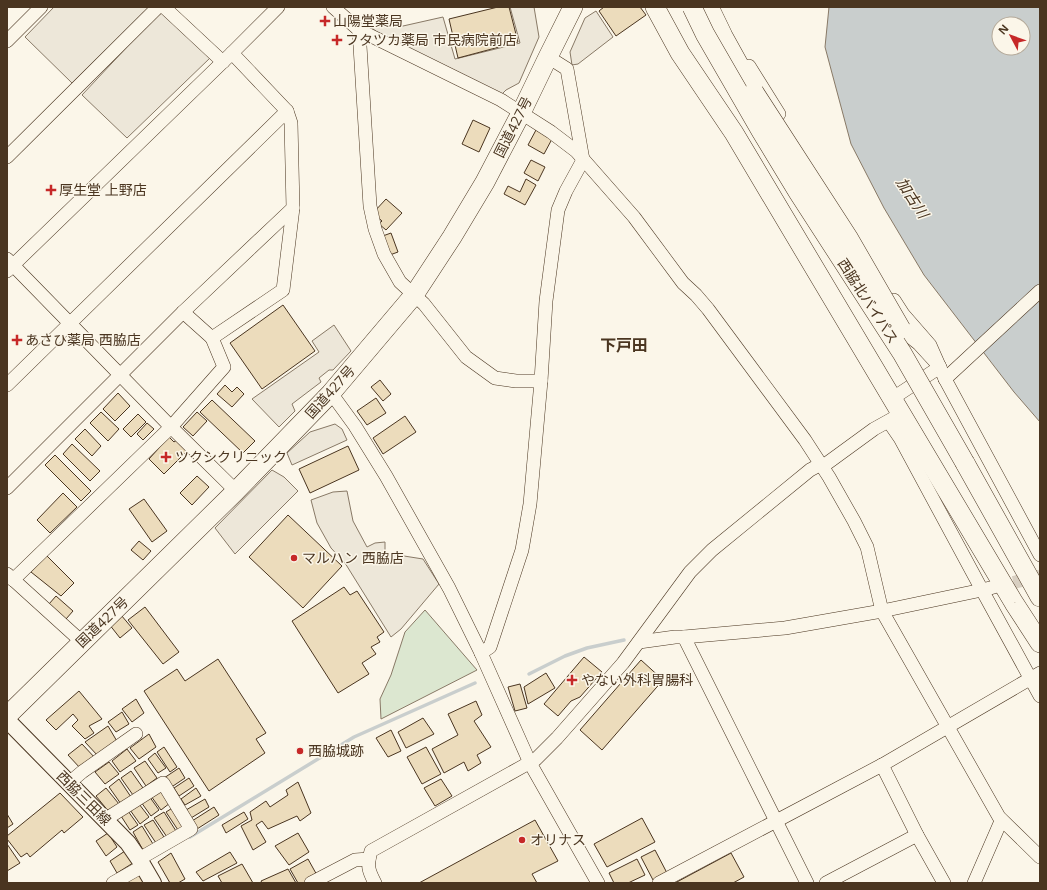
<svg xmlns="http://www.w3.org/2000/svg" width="1047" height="890" font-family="'Open Sans','Noto Sans JP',sans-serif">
  <rect width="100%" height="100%" fill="#fbf6e9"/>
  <polygon fill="#dce7d0" stroke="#887966" points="425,610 477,670 381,719 380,699 391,675 405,632"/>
  <g fill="#ede7d9" stroke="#887966">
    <polygon points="54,7 148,7 147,10 72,83 25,37"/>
    <polygon points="510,7 534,7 539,37 519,83 506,90 502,94 380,35 370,26 403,26 443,17 455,59 520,43"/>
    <polygon points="596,11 613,37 578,64 572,65 570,52 585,18"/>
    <polygon points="164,12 210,58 127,138 82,95 156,16"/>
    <polygon points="334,325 351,351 333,370 329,370 319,378 321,382 292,404 295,411 279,427 252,399 319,352 312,341"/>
    <polygon points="335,424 342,429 347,440 292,465 287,453 310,432"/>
    <polygon points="272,470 284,477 298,491 235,554 215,528"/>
    <polygon points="347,491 353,521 367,547 375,543 385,542 385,553 423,559 439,584 401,629 391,637 345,563 331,548 317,523 311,500 333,492"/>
  </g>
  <path fill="#c9cecd" stroke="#887966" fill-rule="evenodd" d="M 829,7 L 1040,7 L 1040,422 L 1014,392 L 924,275 L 884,208 L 851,144 L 825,47 ZM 999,24 L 1023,24 L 1023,48 L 999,48 Z"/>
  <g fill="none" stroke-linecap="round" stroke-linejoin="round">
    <g stroke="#c9cecd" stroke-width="3.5">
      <polyline points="529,674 565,656 587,648 624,640"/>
      <polyline points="190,837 354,737 475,683"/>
    </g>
  </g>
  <g fill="#ecdcbc" stroke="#4a3520">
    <polygon points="498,7 509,7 518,42 458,58 449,19"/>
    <polygon points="604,7 640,7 646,15 616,36 599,11"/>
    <polygon points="473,120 490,128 479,152 462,144"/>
    <polygon points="536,130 552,139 544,154 528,145"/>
    <polygon points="531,160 545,167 538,181 524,173"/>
    <polygon points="526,179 536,185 525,205 504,194 508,186 520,192"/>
    <polygon points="386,199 402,213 386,230 379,224 382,221 373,213"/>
    <polygon points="391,233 398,252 387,256 380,237"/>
    <polygon points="283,305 315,351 262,389 230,343"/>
    <polygon points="380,380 391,394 383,401 371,387"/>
    <polygon points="225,385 232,392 237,387 244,394 232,407 217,394"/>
    <polygon points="118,393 130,406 115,421 103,409"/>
    <polygon points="376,398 386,413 367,425 357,411"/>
    <polygon points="212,400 255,441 243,453 200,412"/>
    <polygon points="101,412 119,429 108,441 90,423"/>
    <polygon points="197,412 207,421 193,436 183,427"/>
    <polygon points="138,414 146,422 131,437 123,429"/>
    <polygon points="405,416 416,432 383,454 373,438"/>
    <polygon points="147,423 154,429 143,440 137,434"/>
    <polygon points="85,429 101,446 92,456 75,439"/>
    <polygon points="169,437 174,442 178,439 189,449 164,474 149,459"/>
    <polygon points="72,444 100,471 90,481 63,454"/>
    <polygon points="348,446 359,470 310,493 299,469"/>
    <polygon points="55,455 91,491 81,501 45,465"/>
    <polygon points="197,476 209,487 192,505 180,493"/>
    <polygon points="63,493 77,507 50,533 37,520"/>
    <polygon points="144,499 167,531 152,542 129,509"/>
    <polygon points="288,515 342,566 303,608 249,557"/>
    <polygon points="139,541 151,551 143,560 131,550"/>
    <polygon points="47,556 74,583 61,596 31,572"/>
    <polygon points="344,587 350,595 357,591 384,632 377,637 380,642 371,647 376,654 362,663 369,674 338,693 292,621"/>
    <polygon points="56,596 73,611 66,619 49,604"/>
    <polygon points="145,607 179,652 163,664 128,620"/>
    <polygon points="121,615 132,628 120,638 109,624"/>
    <polygon points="584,657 602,672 580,697 571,701 558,716 544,704"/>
    <polygon points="218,659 266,733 256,739 265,753 209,791 144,691 177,669 185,681"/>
    <polygon points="641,660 663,680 602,750 580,730"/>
    <polygon points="546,673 555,688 528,704 524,687"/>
    <polygon points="520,684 527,708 515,711 508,687"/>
    <polygon points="79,691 102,719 89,726 94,733 85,739 72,726 78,720 73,714 56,730 46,720"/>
    <polygon points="136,699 144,713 132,722 122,709"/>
    <polygon points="476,701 482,715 474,721 491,747 477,755 481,763 468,771 464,762 444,773 432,749 458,735 448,714"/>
    <polygon points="122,712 129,724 116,732 108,722"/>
    <polygon points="423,718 434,734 406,748 398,732"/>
    <polygon points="108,726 118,743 98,756 85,742"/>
    <polygon points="391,730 401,751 388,757 376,738"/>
    <polygon points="149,734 156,747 139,759 130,748"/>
    <polygon points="82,744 96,759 81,769 68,755"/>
    <polygon points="164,747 177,767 170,772 157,752"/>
    <polygon points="426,747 441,774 422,784 407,757"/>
    <polygon points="127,749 136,761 120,772 112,761"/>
    <polygon points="155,753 166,768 158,773 148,759"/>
    <polygon points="145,761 157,778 146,786 134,768"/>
    <polygon points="109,762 119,774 105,784 95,772"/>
    <polygon points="179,768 185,778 170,788 164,778"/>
    <polygon points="131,771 143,788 133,795 121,778"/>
    <polygon points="189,778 194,786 179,796 174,788"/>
    <polygon points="119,779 131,797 121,804 109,787"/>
    <polygon points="441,779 452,796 435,806 424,788"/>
    <polygon points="298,782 311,813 300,821 297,816 268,829 262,821 256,825 266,842 253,850 241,826 252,820 250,812 266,801 270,807 288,795 286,790"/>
    <polygon points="106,788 119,804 109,812 96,796"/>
    <polygon points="196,788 201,796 185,805 181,799"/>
    <polygon points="160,789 170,803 161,810 151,796"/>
    <polygon points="60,793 83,817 64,833 62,830 30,857 27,853 21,857 7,839 7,836"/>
    <polygon points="149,796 159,810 151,816 141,802"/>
    <polygon points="205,799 209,807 191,818 186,810"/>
    <polygon points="139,804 149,817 140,824 130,810"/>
    <polygon points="174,807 186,825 178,830 166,812"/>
    <polygon points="214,807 219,815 197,829 192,821"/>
    <polygon points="128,811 138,825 130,830 121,816"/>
    <polygon points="164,812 176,831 167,837 154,818"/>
    <polygon points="244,812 248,819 226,833 222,825"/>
    <polygon points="7,814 13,824 7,828"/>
    <polygon points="642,818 655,842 607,867 594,844"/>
    <polygon points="153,820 164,837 156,843 144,825"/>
    <polygon points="535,820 558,861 532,874 537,883 419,883"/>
    <polygon points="142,826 153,844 143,850 133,832"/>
    <polygon points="108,833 117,847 106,856 96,841"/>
    <polygon points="298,833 309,852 289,865 275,846"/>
    <polygon points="7,844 20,863 7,871"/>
    <polygon points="655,850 667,873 653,880 641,857"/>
    <polygon points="125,851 133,863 117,873 110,861"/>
    <polygon points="230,852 237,863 203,881 196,872"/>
    <polygon points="171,853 185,879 178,883 170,883 158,862"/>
    <polygon points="731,853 744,877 733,883 675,883"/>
    <polygon points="308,859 318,877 307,883 298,883 290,869"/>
    <polygon points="637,859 645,875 628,883 614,883 609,873"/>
    <polygon points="242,864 253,883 222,883 218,876"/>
    <polygon points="288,869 296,883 262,883 261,881"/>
    <polygon points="141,871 147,883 120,883"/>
  </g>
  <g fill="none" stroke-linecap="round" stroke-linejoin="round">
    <polyline stroke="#d8cfc1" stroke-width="13" stroke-dasharray="13 6" stroke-linecap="butt" points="995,587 1040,576"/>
    <defs>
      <g id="minor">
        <polyline points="164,7 223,62"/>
        <polyline points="333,7 359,30 501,100 551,132 576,151 634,217 683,283 696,295 708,309 805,440 829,477 854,521 867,547 882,611 999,817 1040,857"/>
        <polyline points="359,30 370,206 375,229 384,254 400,282 424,304 466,357 495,378 516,381 541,381"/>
        <polyline points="7,41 41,7"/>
        <polyline points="749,66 779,114"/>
        <polyline points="7,157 158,7"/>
        <polyline points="7,259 171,427 236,491"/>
        <polyline points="7,271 232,53 278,7"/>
        <polyline points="894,300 903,314 930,345 945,379 1040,555"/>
        <polyline points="212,338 283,290 293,208"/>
        <polyline points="945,379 1040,291"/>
        <polyline points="7,385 287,111"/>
        <polyline points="331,393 355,426 386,476 449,588 481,653 530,763 598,883"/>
        <polyline points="893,398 940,367 919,344 895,325"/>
        <polyline points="889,422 900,438 982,590 994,587"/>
        <polyline points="7,488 183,312 293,208 291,123 287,111 232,53"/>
        <polyline points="7,574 82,642"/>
        <polyline points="13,580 171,427 224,367 212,338 183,312"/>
        <polyline points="684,637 807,883"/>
        <polyline points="639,642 675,637 684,637 785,628 882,611 982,590 1040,696"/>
        <polyline points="481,653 490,647 522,550 530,504 541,381 546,301 558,210 566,191 583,160 567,69 548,57"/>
        <polyline points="882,765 917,835 944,883"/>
        <polyline points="69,783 82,772 136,734"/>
        <polyline points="106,819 163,783 191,829 139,859"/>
        <polyline points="113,883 143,866"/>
        <polyline points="311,883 355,860 369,859"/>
        <path d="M 375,883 C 368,870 367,866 371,851 L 536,759 L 557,738 L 623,663 L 690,572 L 712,550 L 810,470 L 821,464 L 826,464 L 874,429 L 901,414"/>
        <polyline points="659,883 882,765 1040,673"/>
        <polyline points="826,883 917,835"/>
        <polyline points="974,883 1001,821"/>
      </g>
      <polyline id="major" points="7,720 128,843 139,859 153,883"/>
      <g id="highway">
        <polyline points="655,7 680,53 734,133 1014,603 1040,643"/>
        <polyline points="709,7 723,36 754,92"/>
        <polyline points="965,463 1040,597"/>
        <polyline points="7,716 236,491 331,393 414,295 452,237 485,182 521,113 548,57 573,7"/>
      </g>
    </defs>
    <use href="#minor" stroke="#4a3520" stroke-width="14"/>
    <use href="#major" stroke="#4a3520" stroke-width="18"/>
    <use href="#highway" stroke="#4a3520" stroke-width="20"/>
    <use href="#minor" stroke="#fbf6e9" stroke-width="13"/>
    <use href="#major" stroke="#fbf6e9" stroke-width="16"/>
    <use href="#highway" stroke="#fbf6e9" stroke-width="19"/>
    <defs>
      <g id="highway-bridge">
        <polyline points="692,7 705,34 761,131 798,192 902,353 965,463"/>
        <polyline points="754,92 849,239 901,329"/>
      </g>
    </defs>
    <use href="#highway-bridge" stroke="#4a3520" stroke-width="20" stroke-linecap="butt"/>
    <use href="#highway-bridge" stroke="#fbf6e9" stroke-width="19"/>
  </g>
  <g fill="#c62828" stroke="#fbf6e9" stroke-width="1.5">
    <path d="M323 15h4v4h4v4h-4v4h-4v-4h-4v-4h4z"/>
    <path d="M335 34h4v4h4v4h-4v4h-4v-4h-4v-4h4z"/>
    <path d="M49 184h4v4h4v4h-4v4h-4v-4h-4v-4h4z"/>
    <path d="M15 334h4v4h4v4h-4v4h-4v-4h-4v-4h4z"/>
    <path d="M164 451h4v4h4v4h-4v4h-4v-4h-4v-4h4z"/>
    <circle cx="294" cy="558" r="4"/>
    <path d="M570 674h4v4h4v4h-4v4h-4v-4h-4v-4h4z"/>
    <circle cx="300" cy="751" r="4"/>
    <circle cx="522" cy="840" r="4"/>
  </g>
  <g text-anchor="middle" stroke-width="3" stroke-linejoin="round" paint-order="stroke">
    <g font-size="14" fill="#4a3520" stroke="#fbf6e9" text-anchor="start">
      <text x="333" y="26">山陽堂薬局</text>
      <text x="345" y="45">フタツカ薬局 市民病院前店</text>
      <text x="59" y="195">厚生堂 上野店</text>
      <text x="25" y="345">あさひ薬局 西脇店</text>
      <text x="175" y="462">ツクシクリニック</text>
      <text x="302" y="563">マルハン 西脇店</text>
      <text x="581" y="685">やない外科胃腸科</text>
      <text x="308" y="756">西脇城跡</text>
      <text x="530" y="845">オリナス</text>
    </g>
    <g font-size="14" fill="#4a3520" stroke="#fbf6e9">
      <text transform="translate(513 127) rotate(-63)" y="5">国道427号</text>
      <text transform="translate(868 301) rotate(57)" y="5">西脇北バイパス</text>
      <text transform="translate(330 392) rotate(-48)" y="5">国道427号</text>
      <text transform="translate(102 622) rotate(-44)" y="5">国道427号</text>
      <text transform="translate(84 798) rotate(45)" y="5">西脇三田線</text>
    </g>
    <g font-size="15" font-style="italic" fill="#4a3520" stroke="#fbf6e9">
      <text transform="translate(912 198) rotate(57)" y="5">加古川</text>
    </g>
    <g font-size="16" font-weight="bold" fill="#4a3520" stroke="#fbf6e9">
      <text x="624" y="351">下戸田</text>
    </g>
  </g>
  <rect width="1047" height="890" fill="none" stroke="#4a3520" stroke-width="16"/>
  <g transform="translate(1011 36) rotate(311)"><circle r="19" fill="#fbf6e9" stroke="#b4a999"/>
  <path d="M0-3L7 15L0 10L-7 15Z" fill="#c62828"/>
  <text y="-6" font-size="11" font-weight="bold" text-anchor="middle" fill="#4a3520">N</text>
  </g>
</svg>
